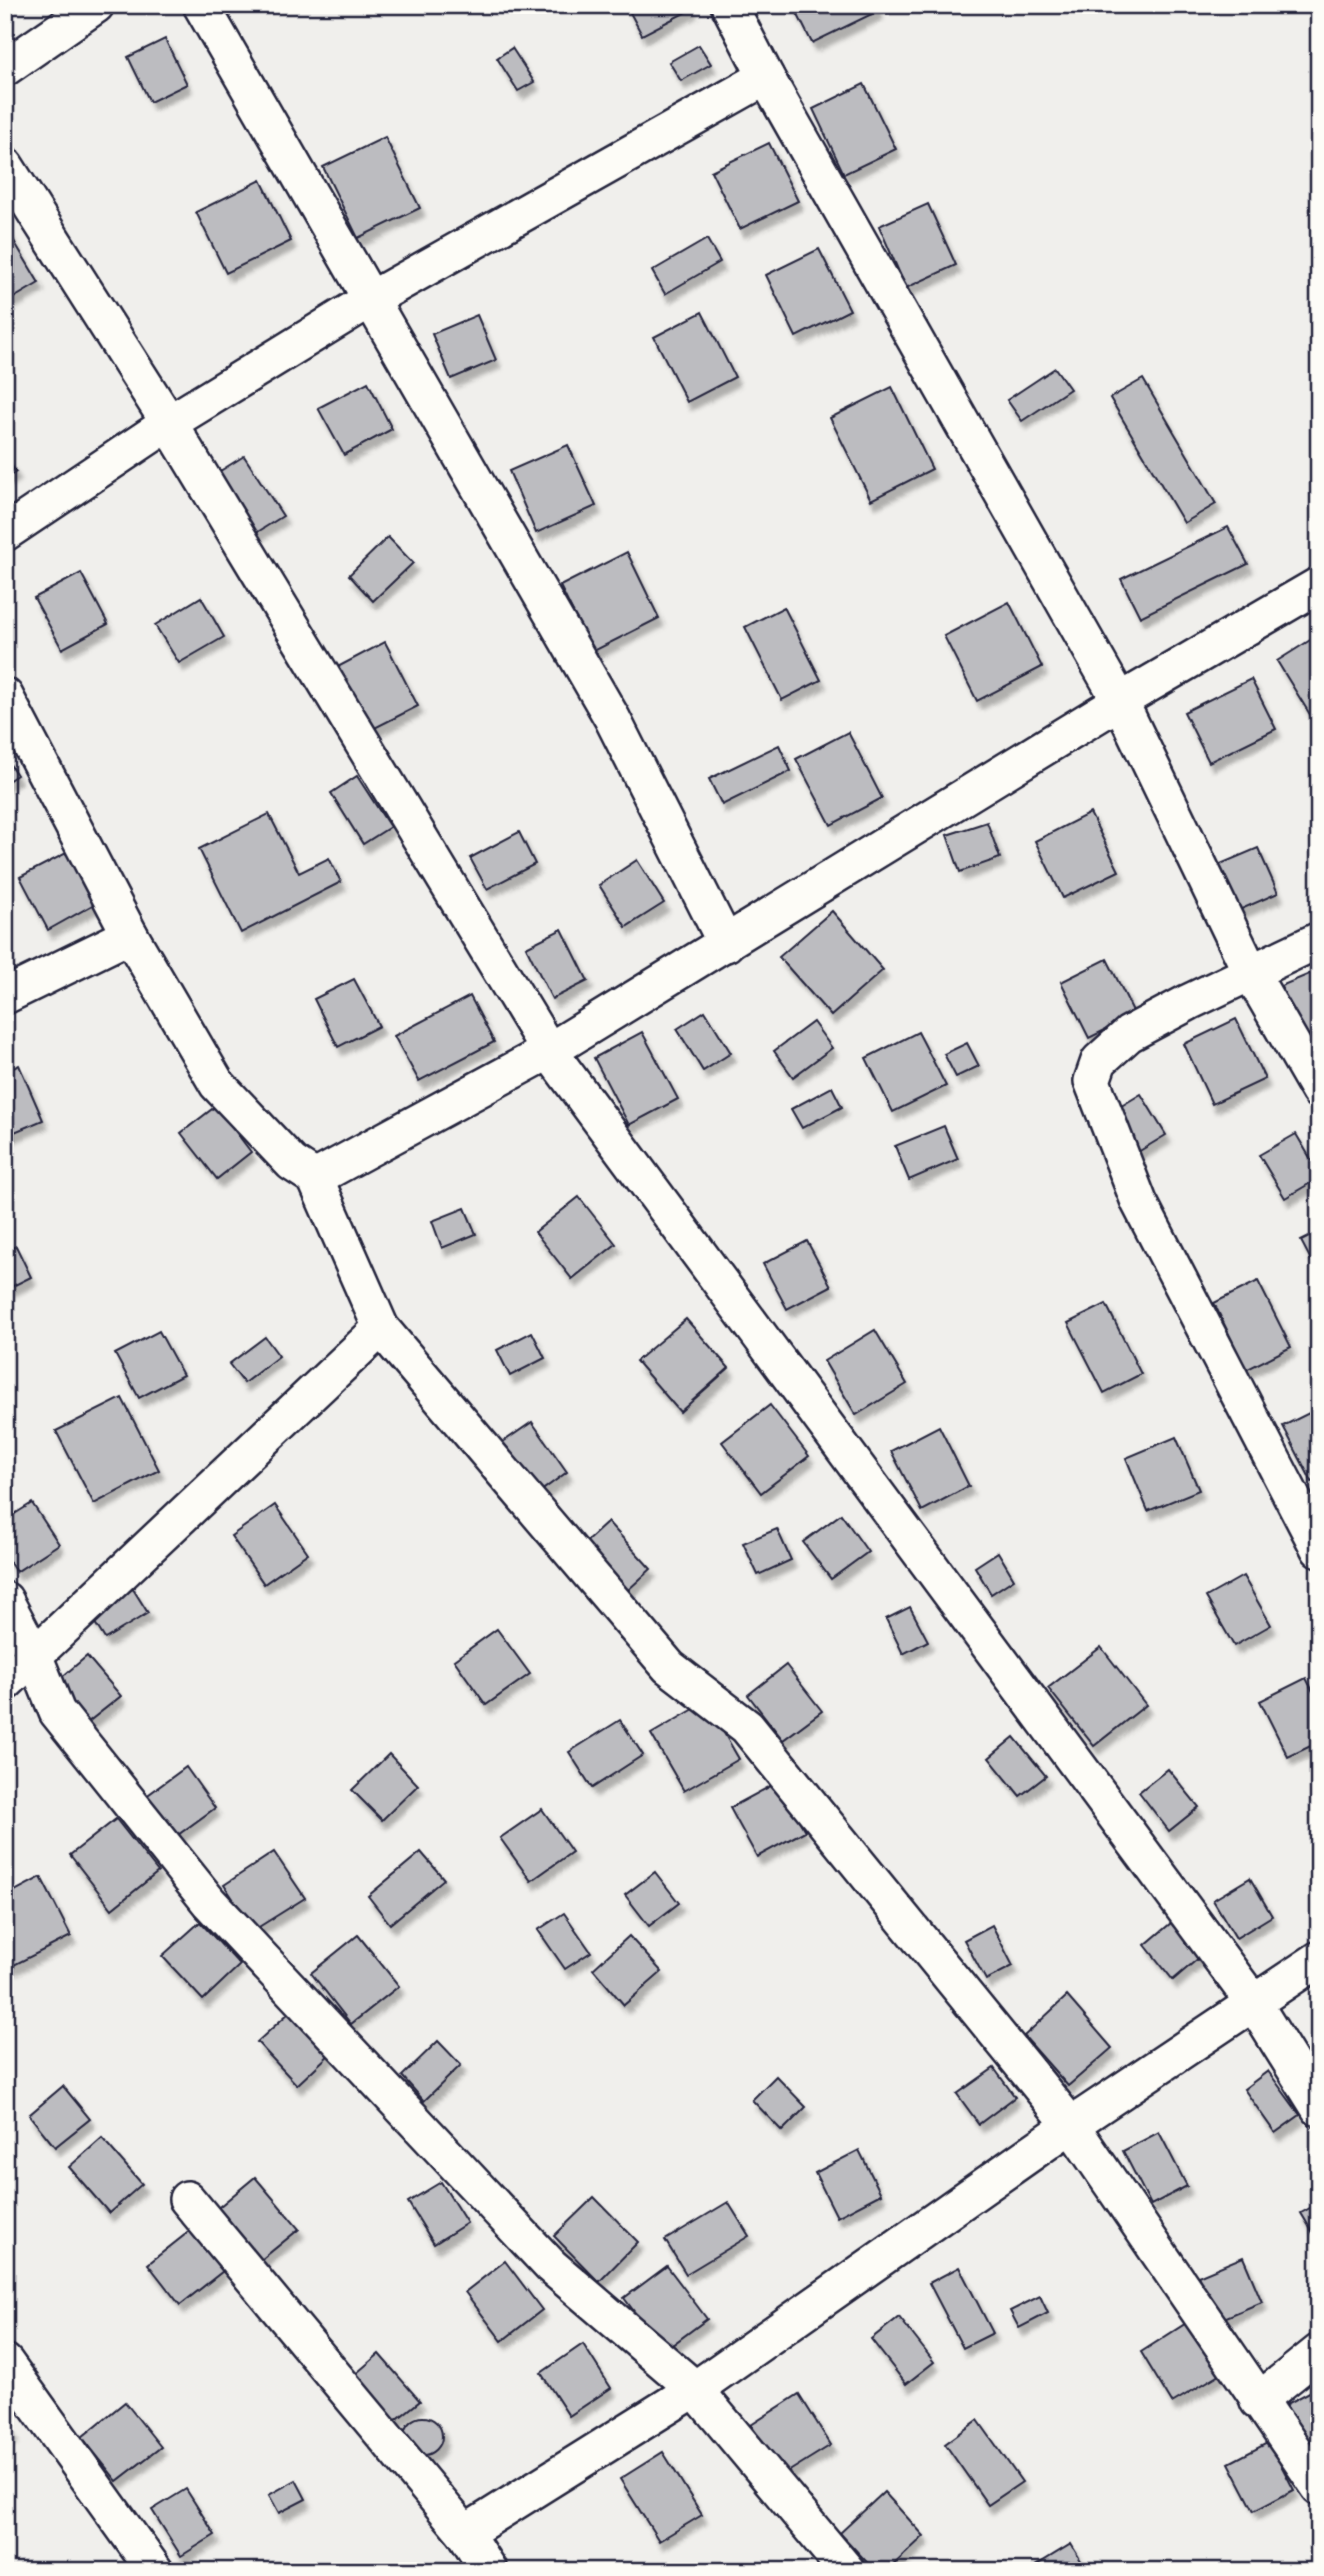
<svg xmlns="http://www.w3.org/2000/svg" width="1324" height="2576" font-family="'Patrick Hand',sans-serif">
  <defs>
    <filter id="shadow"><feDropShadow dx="4.5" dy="8" stdDeviation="2" flood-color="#0004"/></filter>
  </defs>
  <rect width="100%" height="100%" fill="#f0efec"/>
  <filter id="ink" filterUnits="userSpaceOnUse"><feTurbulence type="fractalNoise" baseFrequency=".0143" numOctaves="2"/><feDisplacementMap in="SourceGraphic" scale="14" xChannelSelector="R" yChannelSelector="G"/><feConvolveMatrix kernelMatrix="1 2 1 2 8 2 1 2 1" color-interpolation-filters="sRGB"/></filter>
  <g filter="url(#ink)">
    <g fill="#bcbcc0" stroke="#22223b" stroke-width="2" filter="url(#shadow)">
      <polygon points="626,5 690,5 692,9 642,35"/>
      <polygon points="793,5 876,5 878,11 812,43"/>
      <polygon points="165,39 187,84 150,102 128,57"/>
      <polygon points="699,45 711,64 681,81 669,62"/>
      <polygon points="512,48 534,82 518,91 497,58"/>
      <polygon points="864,84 896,149 844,174 813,109"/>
      <polygon points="385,137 420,208 358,238 323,167"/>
      <polygon points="769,143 798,201 740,229 711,171"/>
      <polygon points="261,180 291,241 226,273 196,212"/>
      <polygon points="928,204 956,265 906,288 879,226"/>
      <polygon points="5,226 39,283 5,303"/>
      <polygon points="707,239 720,262 665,294 652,271"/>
      <polygon points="819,249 850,310 796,337 766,275"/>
      <polygon points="702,312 735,377 687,402 654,337"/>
      <polygon points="477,315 496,360 451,379 432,334"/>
      <polygon points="1055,368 1070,389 1022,421 1007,400"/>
      <polygon points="1143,379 1216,504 1184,523 1110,398"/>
      <polygon points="368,382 392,429 344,455 318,408"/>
      <polygon points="892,387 932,469 871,500 830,418"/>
      <polygon points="568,445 596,506 536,533 509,471"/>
      <polygon points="5,456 16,472 5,479"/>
      <polygon points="244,456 283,516 256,533 217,473"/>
      <polygon points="1228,527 1248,564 1140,617 1121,579"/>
      <polygon points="388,537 413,563 373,601 349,575"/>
      <polygon points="627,552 659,618 592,652 560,586"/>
      <polygon points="81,573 108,624 62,649 34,598"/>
      <polygon points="201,597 224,637 179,663 155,625"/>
      <polygon points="1009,602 1042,667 977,701 944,636"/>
      <polygon points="784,607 821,680 782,700 745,627"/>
      <polygon points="1315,637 1319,643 1319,718 1314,721 1277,661"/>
      <polygon points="385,642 418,706 363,734 330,671"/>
      <polygon points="1251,679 1276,729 1209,762 1184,712"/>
      <polygon points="848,732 882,798 831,825 796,759"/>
      <polygon points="779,745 791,771 722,805 709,779"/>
      <polygon points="5,757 17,775 5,783"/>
      <polygon points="357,776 390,827 363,844 331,793"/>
      <polygon points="1090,813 1119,871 1063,898 1035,841"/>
      <polygon points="269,814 299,873 329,858 341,882 241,933 199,849"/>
      <polygon points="987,822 1000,858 960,872 947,835"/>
      <polygon points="519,832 535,864 487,889 470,858"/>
      <polygon points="1258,848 1278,893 1237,911 1218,865"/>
      <polygon points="68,852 96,903 48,930 20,877"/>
      <polygon points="637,860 664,903 626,927 599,885"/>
      <polygon points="832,911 883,970 831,1016 779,957"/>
      <polygon points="562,929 588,981 552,999 526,947"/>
      <polygon points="1107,959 1135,1015 1089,1038 1061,982"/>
      <polygon points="1319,970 1319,1031 1299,1040 1276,988"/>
      <polygon points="354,979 379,1026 338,1047 314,999"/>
      <polygon points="470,996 494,1042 419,1081 394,1036"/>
      <polygon points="705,1011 731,1053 703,1071 677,1029"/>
      <polygon points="1236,1019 1265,1079 1212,1104 1184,1044"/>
      <polygon points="813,1022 832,1048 793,1077 774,1051"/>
      <polygon points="642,1032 678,1099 629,1125 594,1058"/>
      <polygon points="918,1032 946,1086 893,1112 866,1058"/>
      <polygon points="967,1043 979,1066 956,1077 944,1054"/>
      <polygon points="19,1065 43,1120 5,1136 5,1072"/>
      <polygon points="832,1087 842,1107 802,1128 791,1109"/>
      <polygon points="1141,1094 1166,1135 1138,1152 1113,1111"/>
      <polygon points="216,1106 251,1152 217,1179 181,1133"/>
      <polygon points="944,1126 958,1159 909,1180 895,1146"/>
      <polygon points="1296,1134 1319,1173 1319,1178 1285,1198 1259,1155"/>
      <polygon points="579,1197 616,1244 572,1279 535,1232"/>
      <polygon points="465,1208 476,1234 442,1248 432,1221"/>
      <polygon points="1319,1232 1319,1275 1301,1241"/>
      <polygon points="807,1241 831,1286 787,1309 763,1264"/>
      <polygon points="16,1246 31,1277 9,1288 5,1280 5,1251"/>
      <polygon points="1258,1281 1291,1347 1246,1370 1214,1303"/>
      <polygon points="1106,1304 1141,1374 1104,1393 1068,1323"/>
      <polygon points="686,1319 729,1368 680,1412 636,1361"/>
      <polygon points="875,1330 907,1384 856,1415 824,1361"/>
      <polygon points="159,1331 183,1375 139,1398 115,1354"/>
      <polygon points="532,1332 545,1358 510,1376 497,1350"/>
      <polygon points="265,1337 279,1356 244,1383 229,1364"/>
      <polygon points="122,1398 159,1470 94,1504 56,1431"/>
      <polygon points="770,1405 809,1456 761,1493 722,1442"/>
      <polygon points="1319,1408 1319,1479 1312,1482 1283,1426"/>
      <polygon points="532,1422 567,1472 537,1494 500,1444"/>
      <polygon points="939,1426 969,1486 922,1511 891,1451"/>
      <polygon points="1176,1437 1199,1490 1148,1511 1126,1458"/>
      <polygon points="32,1503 59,1544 16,1572 5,1555 5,1520"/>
      <polygon points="275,1505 308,1553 264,1584 231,1536"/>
      <polygon points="841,1514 868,1552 831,1579 803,1542"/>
      <polygon points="608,1522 651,1569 616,1601 573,1554"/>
      <polygon points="777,1529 791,1560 758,1575 743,1543"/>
      <polygon points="998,1552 1014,1579 991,1594 975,1567"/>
      <polygon points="1243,1576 1271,1625 1234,1646 1206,1597"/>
      <polygon points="133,1589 148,1613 105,1639 90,1615"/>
      <polygon points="910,1607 928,1641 903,1654 886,1619"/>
      <polygon points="497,1629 530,1674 486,1705 454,1660"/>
      <polygon points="1101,1647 1146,1705 1094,1746 1048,1688"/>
      <polygon points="87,1656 121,1696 83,1726 50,1687"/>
      <polygon points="786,1665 822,1711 783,1740 748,1695"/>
      <polygon points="1306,1678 1319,1703 1319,1742 1288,1757 1260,1701"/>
      <polygon points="706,1702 739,1759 684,1791 651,1734"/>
      <polygon points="620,1720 643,1755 592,1788 569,1752"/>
      <polygon points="1014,1737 1046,1776 1020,1796 989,1758"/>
      <polygon points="389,1754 418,1785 382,1820 352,1790"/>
      <polygon points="186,1767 215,1808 175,1837 145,1797"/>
      <polygon points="1168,1769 1199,1807 1169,1831 1139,1792"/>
      <polygon points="778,1782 805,1831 757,1857 730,1808"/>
      <polygon points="542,1809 572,1852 531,1881 500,1838"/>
      <polygon points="116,1819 158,1872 112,1909 70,1855"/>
      <polygon points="274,1852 305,1898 254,1930 224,1885"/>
      <polygon points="421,1852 444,1879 390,1924 368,1896"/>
      <polygon points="655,1872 679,1903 649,1926 625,1895"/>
      <polygon points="41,1877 71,1936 12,1966 5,1953 5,1896"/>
      <polygon points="1250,1878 1272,1916 1236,1938 1213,1900"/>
      <polygon points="564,1913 591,1952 565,1969 538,1930"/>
      <polygon points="200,1922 240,1965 203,2000 162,1956"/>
      <polygon points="1171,1923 1200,1957 1173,1980 1145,1945"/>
      <polygon points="992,1925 1013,1966 986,1980 964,1940"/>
      <polygon points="358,1935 399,1986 351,2024 311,1973"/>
      <polygon points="629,1936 662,1972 624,2005 593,1969"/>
      <polygon points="1067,1996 1112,2048 1068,2086 1024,2036"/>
      <polygon points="291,2011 331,2053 297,2085 257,2042"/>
      <polygon points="438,2041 461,2065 424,2101 402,2076"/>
      <polygon points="994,2068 1015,2097 979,2124 957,2094"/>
      <polygon points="1268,2071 1300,2115 1275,2133 1244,2089"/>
      <polygon points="776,2076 806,2107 782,2131 752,2100"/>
      <polygon points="63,2086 90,2119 55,2147 29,2115"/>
      <polygon points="1159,2132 1187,2186 1151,2205 1123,2151"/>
      <polygon points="102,2138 142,2184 109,2213 69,2167"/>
      <polygon points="859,2150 881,2194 837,2217 815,2173"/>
      <polygon points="255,2177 299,2229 256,2264 213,2212"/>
      <polygon points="441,2182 467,2223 434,2244 408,2202"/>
      <polygon points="594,2197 638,2242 599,2282 554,2236"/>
      <polygon points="728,2202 749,2236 686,2274 665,2240"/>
      <polygon points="1319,2203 1319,2243 1301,2213"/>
      <polygon points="191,2230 223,2271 180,2305 148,2264"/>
      <polygon points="1243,2257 1262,2302 1217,2321 1198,2276"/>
      <polygon points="505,2261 542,2310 502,2341 465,2292"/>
      <polygon points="667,2266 707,2319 664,2351 624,2298"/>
      <polygon points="959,2267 993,2333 963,2348 929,2283"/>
      <polygon points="1040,2296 1048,2313 1019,2328 1010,2311"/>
      <polygon points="899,2317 934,2362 906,2384 871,2339"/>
      <polygon points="1188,2322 1220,2374 1172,2403 1141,2352"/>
      <polygon points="583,2344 611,2388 569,2416 541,2373"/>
      <polygon points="379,2354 420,2401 391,2424 352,2377"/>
      <polygon points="1319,2387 1319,2469 1285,2405"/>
      <polygon points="799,2394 831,2445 783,2475 751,2425"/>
      <polygon points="125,2402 161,2447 117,2481 82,2437"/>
      <circle cx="423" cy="2436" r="19"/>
      <polygon points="978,2420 1022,2482 988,2505 945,2444"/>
      <polygon points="5,2421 13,2434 5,2439"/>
      <polygon points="1269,2442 1294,2490 1254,2511 1229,2463"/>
      <polygon points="663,2452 702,2515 659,2541 620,2479"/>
      <polygon points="296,2480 306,2499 279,2513 269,2495"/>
      <polygon points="186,2489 215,2535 181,2556 152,2510"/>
      <polygon points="884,2492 924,2536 887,2571 875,2571 840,2533"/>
      <polygon points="1071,2544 1087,2571 1027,2571"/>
    </g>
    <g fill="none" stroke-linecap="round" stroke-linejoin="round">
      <defs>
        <g id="minor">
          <polyline points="201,5 612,718 726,944"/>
          <polyline points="729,5 766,77 1120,701 1251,973 1319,1091"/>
          <polyline points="5,68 96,5"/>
          <polyline points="5,165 169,423 549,1051 1253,2002 1319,2108"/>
          <polyline points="5,533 169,423 371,299 766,77"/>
          <polyline points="5,696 130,935 217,1084 292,1163 315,1178 381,1328 669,1667 747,1727 1071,2125 1319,2487"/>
          <polyline points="1319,940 1189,1002 1129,1034 1099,1061 1092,1081 1139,1202 1319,1549"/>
          <polyline points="5,996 130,935"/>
          <polyline points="315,1178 549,1051 1120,701 1319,585"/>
          <polyline points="5,1600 34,1655 57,1712 209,1902 551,2266 695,2389 847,2571"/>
          <polyline points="5,1683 381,1328"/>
          <polyline points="187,2199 465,2533 489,2571"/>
          <polyline points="5,2362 155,2571"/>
          <polyline points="1258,2401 1319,2352"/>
          <polyline points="465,2533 695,2389 1071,2125 1319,1959"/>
        </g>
      </defs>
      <use href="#minor" stroke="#22223b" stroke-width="40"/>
      <use href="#minor" stroke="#fdfcf7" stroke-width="35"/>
    </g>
  </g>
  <rect width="1324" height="2576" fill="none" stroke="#fdfcf7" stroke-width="28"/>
  <rect x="14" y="14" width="1296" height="2548" fill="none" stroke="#22223b" stroke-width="2.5" filter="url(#ink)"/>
</svg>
